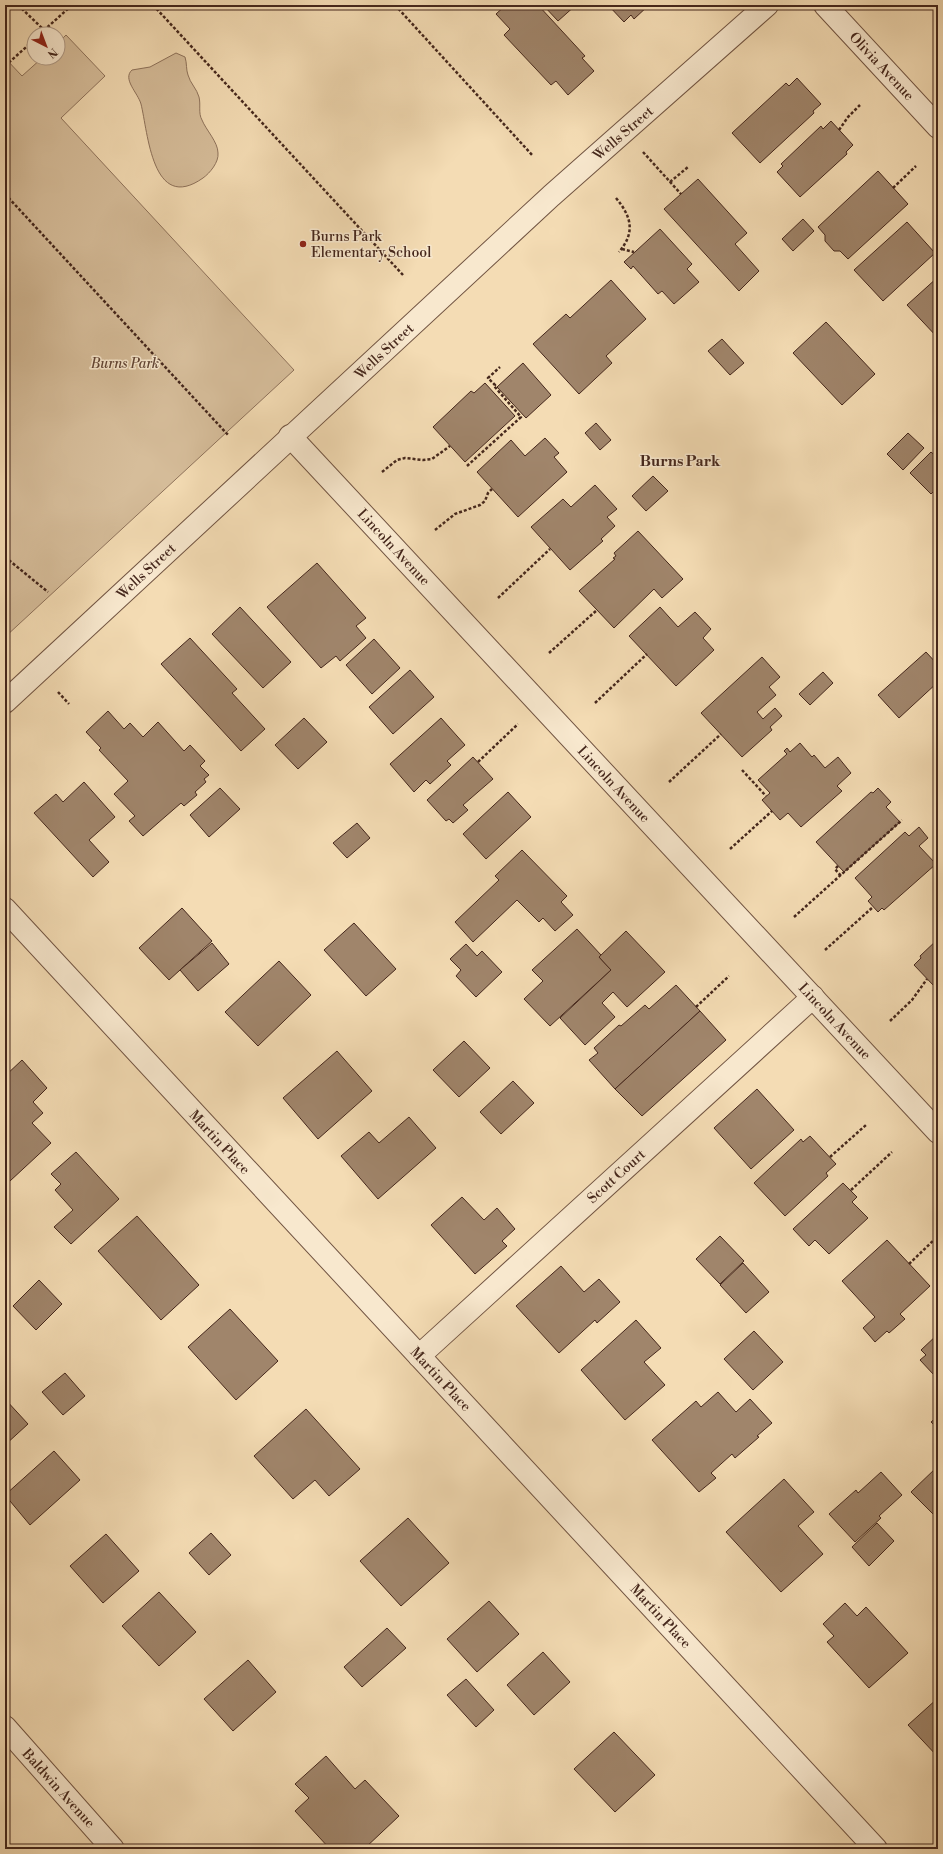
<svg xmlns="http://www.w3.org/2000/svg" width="943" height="1854" font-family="'Libre Bodoni',serif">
  <rect width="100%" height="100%" fill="#f4dcb4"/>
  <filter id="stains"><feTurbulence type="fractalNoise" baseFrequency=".005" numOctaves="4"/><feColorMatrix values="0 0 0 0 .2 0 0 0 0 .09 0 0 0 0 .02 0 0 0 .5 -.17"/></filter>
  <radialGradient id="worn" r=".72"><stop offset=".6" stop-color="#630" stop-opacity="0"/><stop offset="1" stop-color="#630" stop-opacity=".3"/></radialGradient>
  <g fill="#d6bd9a" stroke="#8e725b">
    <polygon points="66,35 105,76 61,118 294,370 5,637 5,58 22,76 42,58 58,58 58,43"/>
    <path d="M 176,53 L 185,57 C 187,63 186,70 188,75 C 190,83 197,89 199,97 C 201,105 198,113 202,120 C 206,130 218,142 218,153 C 219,162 210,173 203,178 C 152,214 148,132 141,104 C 138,93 122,79 132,70 L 150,67 Z"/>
  </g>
  <g fill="#a0856b" stroke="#45271c">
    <polygon points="506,5 538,5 585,56 582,58 594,71 568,95 556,81 551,85 504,35 510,29 496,14"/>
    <polygon points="543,5 576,5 558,21"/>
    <polygon points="608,5 649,5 634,19 631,15 624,22"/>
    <polygon points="797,78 821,104 813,111 814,113 760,163 732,133 786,83 789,86"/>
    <polygon points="831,121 853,145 846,152 847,154 800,197 777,172 783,166 781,164 821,126 823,129"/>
    <polygon points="878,171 908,204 848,259 840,251 834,251 825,241 825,235 818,227"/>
    <polygon points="698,179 747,233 735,244 759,271 739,291 664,209"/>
    <polygon points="803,219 814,231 793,251 782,239"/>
    <polygon points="907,222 935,253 883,301 854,270"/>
    <polygon points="660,229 692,264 687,269 699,282 674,304 662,291 658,294 633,266 631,269 624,262"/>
    <polygon points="938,277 938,338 907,305"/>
    <polygon points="611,280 646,319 606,356 612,363 579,394 533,344 566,314 570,318"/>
    <polygon points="826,322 875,374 842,405 793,353"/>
    <polygon points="722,339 744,363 730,375 708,351"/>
    <polygon points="523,363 551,395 526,418 497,387"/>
    <polygon points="485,383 515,416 465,462 433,427 471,391 474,393"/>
    <polygon points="596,423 611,440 600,450 585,433"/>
    <polygon points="908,433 924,448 903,470 887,454"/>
    <polygon points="545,438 559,453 554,457 567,472 518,517 477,472 511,440 525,456"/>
    <polygon points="931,452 938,458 938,487 931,494 910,473"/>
    <polygon points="653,476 668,491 646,511 632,496"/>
    <polygon points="595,485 617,509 607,517 615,526 601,539 603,541 570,570 531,527 563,499 571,507"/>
    <polygon points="638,531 683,579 662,598 654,589 614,628 579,591 615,559 613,558 616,556 614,553"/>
    <polygon points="317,563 366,618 356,626 366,638 340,661 336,656 321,668 267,607"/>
    <polygon points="240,607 291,662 263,688 212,634"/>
    <polygon points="660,607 678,627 695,612 711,629 703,638 714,650 676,686 629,636"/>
    <polygon points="190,638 237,689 232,693 265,729 241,751 161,664"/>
    <polygon points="374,639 400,668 372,694 346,665"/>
    <polygon points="926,652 938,665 938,682 899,718 878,695"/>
    <polygon points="762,657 780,677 769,687 776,695 757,712 763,719 775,708 782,716 770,727 772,730 742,757 701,713"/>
    <polygon points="410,670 434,697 393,734 369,707"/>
    <polygon points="823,672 833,683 810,705 799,694"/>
    <polygon points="108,711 124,729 130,723 143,737 158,722 184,751 190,745 205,761 200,766 209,775 204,779 206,782 195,792 197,795 184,806 181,803 143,836 129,821 135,816 114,794 128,781 99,750 101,748 86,732"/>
    <polygon points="304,718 327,742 298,769 275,745"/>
    <polygon points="441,718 465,745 447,761 451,765 430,784 426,780 414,792 390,764"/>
    <polygon points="800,743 812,757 814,755 825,768 838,757 851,773 837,786 842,791 801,827 788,813 780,820 762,800 770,793 758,780 787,754 784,751 787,748 790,752"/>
    <polygon points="473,757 493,779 463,805 468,810 453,823 449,819 446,821 427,800"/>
    <polygon points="84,782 115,817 89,840 109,862 93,877 34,813 56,794 63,802"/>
    <polygon points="220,788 240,809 209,837 190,815"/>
    <polygon points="878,788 891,802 886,807 900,822 844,872 816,842 871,792 873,793"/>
    <polygon points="508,792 531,817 486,859 463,834"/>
    <polygon points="357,823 370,838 347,858 333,843"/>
    <polygon points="919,827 928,838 919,846 936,864 884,910 882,908 878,912 868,901 872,897 855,878 905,832 909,836"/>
    <polygon points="522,850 567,896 561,902 573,915 555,931 543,918 539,922 517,900 473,942 455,922 499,880 495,876"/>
    <polygon points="182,908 212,941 169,980 139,948"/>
    <polygon points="354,923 396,969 366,996 324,950"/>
    <polygon points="577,929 601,955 599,957 611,970 550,1026 524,999 543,981 532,970"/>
    <polygon points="626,931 665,972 627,1007 613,992 602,1003 615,1017 585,1045 560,1018 611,970 599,957"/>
    <polygon points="938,939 938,982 934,986 914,965 921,958 920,956"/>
    <polygon points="212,943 229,964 198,991 180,970"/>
    <polygon points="466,944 477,956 482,951 502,972 476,997 456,976 461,970 450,959"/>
    <polygon points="279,961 311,995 258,1046 225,1012"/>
    <polygon points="676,985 700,1011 615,1089 589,1060 598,1053 594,1048 619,1025 621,1026 645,1005 649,1009"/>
    <polygon points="700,1011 726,1040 642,1116 615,1089"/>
    <polygon points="464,1041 490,1068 459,1097 433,1070"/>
    <polygon points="337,1051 372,1091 318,1139 283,1098"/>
    <polygon points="22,1060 47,1088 33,1102 43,1113 32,1123 51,1143 10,1181 5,1175 5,1076"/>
    <polygon points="513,1081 534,1103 501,1134 480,1112"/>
    <polygon points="757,1089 794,1130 751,1169 714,1128"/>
    <polygon points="409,1117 436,1148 378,1199 341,1156 369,1132 379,1143"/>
    <polygon points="810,1136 836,1164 826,1173 828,1176 785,1216 754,1183 801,1139 803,1142"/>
    <polygon points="76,1152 119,1199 71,1244 54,1227 73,1210 55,1190 61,1184 51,1174"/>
    <polygon points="843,1183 857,1197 852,1202 868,1218 829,1254 815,1240 809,1246 793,1229"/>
    <polygon points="462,1197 484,1220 497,1208 515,1229 502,1241 507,1246 475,1274 431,1225"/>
    <polygon points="137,1216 199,1285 161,1320 98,1251"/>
    <polygon points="720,1236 744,1261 720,1284 696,1259"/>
    <polygon points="887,1240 930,1286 900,1314 905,1319 889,1333 887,1331 875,1342 863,1328 875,1317 842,1281"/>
    <polygon points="743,1263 769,1292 746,1313 720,1285"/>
    <polygon points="561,1266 584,1292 599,1279 620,1302 597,1323 595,1320 559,1353 516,1306"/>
    <polygon points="39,1280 62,1304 36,1330 13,1306"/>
    <polygon points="230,1309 278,1361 236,1400 188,1347"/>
    <polygon points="636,1320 661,1348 644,1362 665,1385 625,1420 581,1370"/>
    <polygon points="754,1331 783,1362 753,1390 724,1359"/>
    <polygon points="938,1334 938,1372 934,1375 920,1360 926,1355 921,1350"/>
    <polygon points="65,1373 85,1396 63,1415 42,1392"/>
    <polygon points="718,1392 736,1412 750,1399 772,1423 757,1436 759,1437 735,1458 732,1454 711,1473 716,1478 699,1492 652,1440 696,1401 701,1407"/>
    <polygon points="5,1399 28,1424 5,1445"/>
    <polygon points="306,1409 360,1469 329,1496 315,1480 293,1499 254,1456"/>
    <polygon points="938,1416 938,1429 931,1422"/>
    <polygon points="54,1451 80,1480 30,1525 5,1495"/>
    <polygon points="937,1467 938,1517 937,1518 911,1492"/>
    <polygon points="881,1472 902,1495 879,1516 881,1518 855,1542 829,1514 856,1490 858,1493"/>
    <polygon points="784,1479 814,1512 798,1526 823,1554 781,1592 726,1532"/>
    <polygon points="408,1518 449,1563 401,1606 360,1561"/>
    <polygon points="877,1523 894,1541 869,1566 852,1547"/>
    <polygon points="211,1533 231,1555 209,1575 189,1553"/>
    <polygon points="106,1534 139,1571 103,1603 70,1566"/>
    <polygon points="159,1592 196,1632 159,1666 122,1626"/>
    <polygon points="489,1601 519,1634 477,1672 447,1639"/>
    <polygon points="845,1603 857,1616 866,1607 908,1653 869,1688 827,1642 834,1636 823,1624"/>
    <polygon points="387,1628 406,1648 362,1687 344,1667"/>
    <polygon points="543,1652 570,1682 534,1715 507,1685"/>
    <polygon points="248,1660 276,1692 233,1731 204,1699"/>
    <polygon points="466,1679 494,1710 476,1727 447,1695"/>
    <polygon points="938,1698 938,1757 908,1725"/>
    <polygon points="614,1732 655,1775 615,1812 574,1769"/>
    <polygon points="326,1756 355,1789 365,1780 399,1816 364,1849 330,1849 295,1811 309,1798 295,1784"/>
  </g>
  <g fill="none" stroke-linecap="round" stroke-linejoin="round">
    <defs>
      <g id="street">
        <polyline points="825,5 938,127"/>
        <polyline points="290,436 938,1132"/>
        <polyline points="5,702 551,196 767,5"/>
        <polyline points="5,909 876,1849"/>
        <polyline points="419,1356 813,997"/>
        <polyline points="5,1727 113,1849"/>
      </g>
    </defs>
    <use href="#street" stroke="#715442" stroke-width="24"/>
    <g stroke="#45271c" stroke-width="2.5" stroke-dasharray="3 2" stroke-linecap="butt">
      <polyline points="18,5 44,30"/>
      <polyline points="153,5 403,275"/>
      <polyline points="395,5 533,156"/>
      <polyline points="40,34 72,5"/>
      <polyline points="5,66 34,40"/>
      <polyline points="839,130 848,117 860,105"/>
      <polyline points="643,152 681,194"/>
      <polyline points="670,182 688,167"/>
      <polyline points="893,188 916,166"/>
      <polyline points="5,194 229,436"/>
      <path d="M 616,198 C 631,216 636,232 619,252"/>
      <polyline points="622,249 634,252"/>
      <polyline points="467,466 521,417 494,386 495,385 488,378 500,367"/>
      <polyline points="382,472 397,460 405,458 423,460 432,459 450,446"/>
      <polyline points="435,530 455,514 480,505 485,501 488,493 492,489"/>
      <polyline points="5,557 48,592"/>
      <polyline points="498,598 550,549"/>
      <polyline points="549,653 597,610"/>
      <polyline points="58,692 69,704"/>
      <polyline points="595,703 647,654"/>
      <polyline points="478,762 518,724"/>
      <polyline points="742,770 766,796"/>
      <polyline points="669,782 721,734"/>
      <polyline points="730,849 772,811"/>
      <polyline points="838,866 835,869 841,876"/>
      <polyline points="794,917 902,820"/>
      <polyline points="825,950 873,907"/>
      <polyline points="696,1007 729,976"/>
      <polyline points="890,1021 912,1000 927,979"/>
      <polyline points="830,1157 866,1125"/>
      <polyline points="851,1190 892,1152"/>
      <polyline points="909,1264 938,1236"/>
    </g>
    <use href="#street" stroke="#f8e8ce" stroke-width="22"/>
  </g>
  <circle fill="#8f2418" stroke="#f8e8ce" stroke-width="1.5" cx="303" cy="244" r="4"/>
  <g text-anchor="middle" stroke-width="3" stroke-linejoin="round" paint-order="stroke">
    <g font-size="14" fill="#45271c" stroke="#f8e8ce">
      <text transform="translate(882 66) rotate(47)" y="5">Olivia Avenue</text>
      <text transform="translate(623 133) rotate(-41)" y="5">Wells Street</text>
      <text transform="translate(384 351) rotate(-43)" y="5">Wells Street</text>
      <text transform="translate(394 547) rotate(47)" y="5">Lincoln Avenue</text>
      <text transform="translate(146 571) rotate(-43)" y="5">Wells Street</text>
      <text transform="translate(614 784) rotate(47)" y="5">Lincoln Avenue</text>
      <text transform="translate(835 1021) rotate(47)" y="5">Lincoln Avenue</text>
      <text transform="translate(220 1142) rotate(47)" y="5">Martin Place</text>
      <text transform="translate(616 1176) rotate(-42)" y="5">Scott Court</text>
      <text transform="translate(441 1379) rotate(47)" y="5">Martin Place</text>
      <text transform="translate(661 1616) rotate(47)" y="5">Martin Place</text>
      <text transform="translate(59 1788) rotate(48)" y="5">Baldwin Avenue</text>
    </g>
    <g font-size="14" fill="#45271c" stroke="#f8e8ce" text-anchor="start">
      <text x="311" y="241">Burns Park<tspan x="311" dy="16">Elementary School</tspan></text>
    </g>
    <g font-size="14" font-style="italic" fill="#624535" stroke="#f8e8ce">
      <text x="125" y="368">Burns Park</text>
    </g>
    <g font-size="15" font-weight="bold" fill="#45271c" stroke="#f8e8ce">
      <text x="680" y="466">Burns Park</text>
    </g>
  </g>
  <rect width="943" height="1854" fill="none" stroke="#f4dcb4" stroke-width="20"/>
  <rect x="6" y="6" width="931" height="1842" fill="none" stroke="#45271c" stroke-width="2"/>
  <rect x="10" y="10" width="923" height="1834" fill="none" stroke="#45271c"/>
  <g transform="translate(46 46) rotate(138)"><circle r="19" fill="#f8e8ce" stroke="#b09b87"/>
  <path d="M0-3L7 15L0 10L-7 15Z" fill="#8f2418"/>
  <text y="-6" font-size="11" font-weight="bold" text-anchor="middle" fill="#45271c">N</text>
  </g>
  <rect width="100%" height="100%" filter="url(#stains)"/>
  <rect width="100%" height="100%" fill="url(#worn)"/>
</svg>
